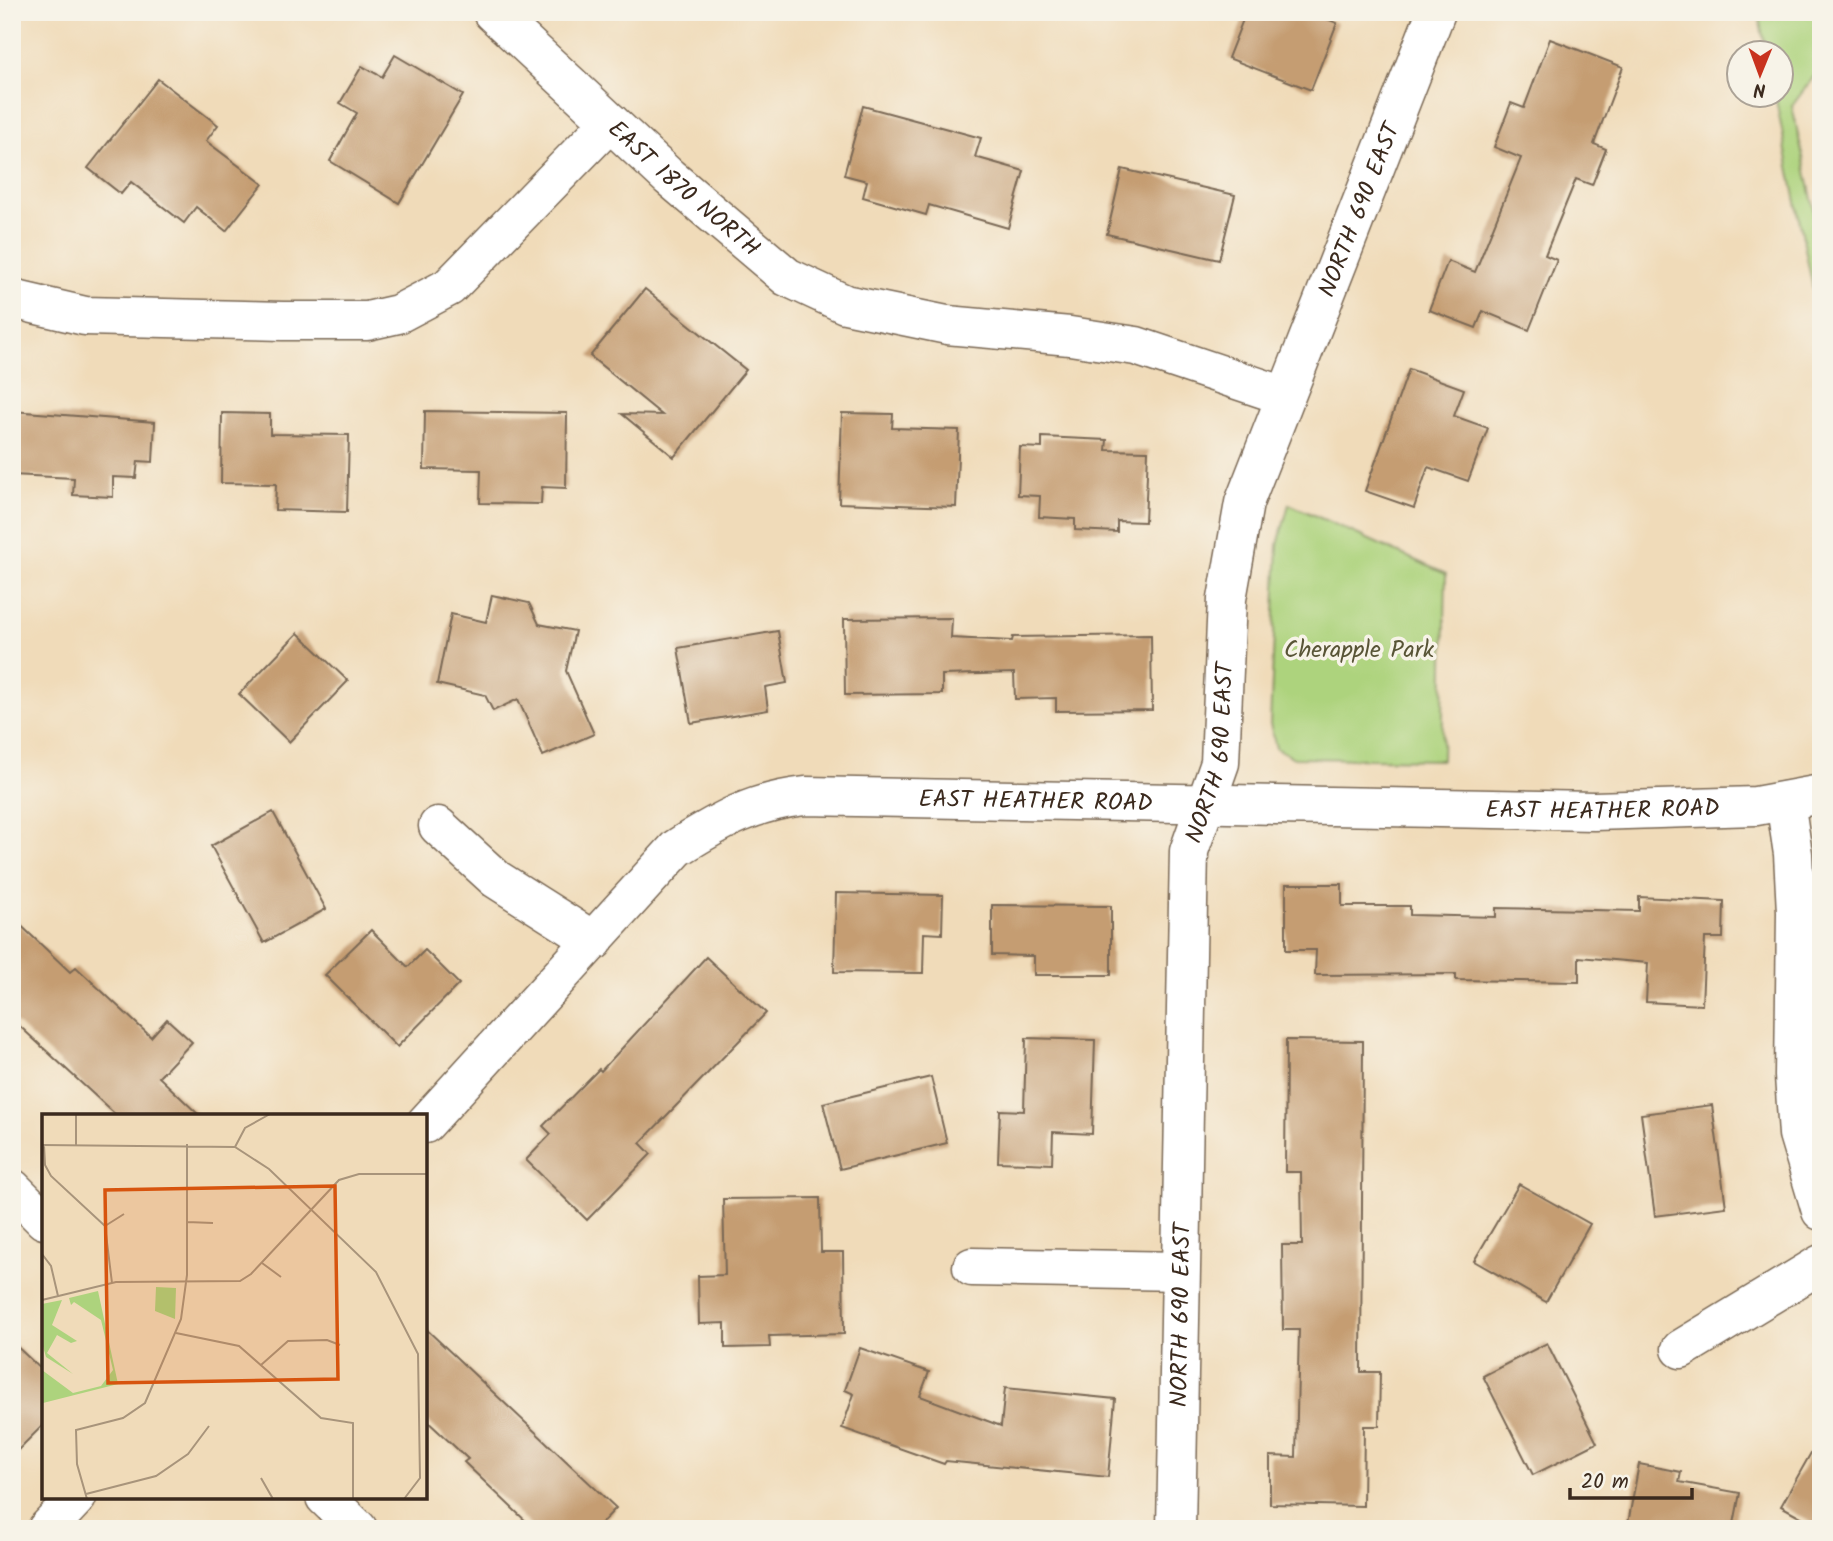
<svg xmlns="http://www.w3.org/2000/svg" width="1833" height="1541" font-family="Kalam,sans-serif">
  <rect width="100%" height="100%" fill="#f7f3e8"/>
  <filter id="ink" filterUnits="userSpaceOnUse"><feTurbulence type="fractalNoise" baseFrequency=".0143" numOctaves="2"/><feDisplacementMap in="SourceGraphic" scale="14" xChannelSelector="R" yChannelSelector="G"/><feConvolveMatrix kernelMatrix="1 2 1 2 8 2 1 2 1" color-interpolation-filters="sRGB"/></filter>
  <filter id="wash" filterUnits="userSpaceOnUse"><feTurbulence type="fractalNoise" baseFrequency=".00686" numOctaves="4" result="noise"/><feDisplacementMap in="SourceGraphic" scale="28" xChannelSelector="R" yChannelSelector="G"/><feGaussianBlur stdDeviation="1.57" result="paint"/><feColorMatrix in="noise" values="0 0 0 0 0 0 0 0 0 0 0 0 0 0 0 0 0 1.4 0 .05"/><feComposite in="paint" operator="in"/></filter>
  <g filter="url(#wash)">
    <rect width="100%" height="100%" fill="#f0dbb9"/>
    <g fill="#add37d" stroke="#747e4e" stroke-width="2">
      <polygon points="1758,12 1821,12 1821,67 1792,106 1821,241 1821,330 1775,95 1780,94 1780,52 1766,52"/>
      <polygon points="1289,504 1446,574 1442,760 1294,758 1276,748 1270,724 1278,545"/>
    </g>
    <g id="blocks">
      <g fill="#c59d72">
        <polygon points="1246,12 1330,12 1327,19 1337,23 1311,90 1228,58"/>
        <polygon points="1550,39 1623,67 1594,144 1606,149 1592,185 1576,179 1545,255 1557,260 1529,330 1483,311 1476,328 1429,310 1448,261 1475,272 1521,158 1494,147 1511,103 1524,108"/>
        <polygon points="395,55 463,95 399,203 330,161 357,113 340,103 362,66 382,77"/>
        <polygon points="158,79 218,125 206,141 263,184 226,231 196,207 184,223 131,182 121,194 88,168"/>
        <polygon points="863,106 981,138 975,157 1024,171 1008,228 929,205 926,215 863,197 867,181 844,175"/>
        <polygon points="1122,169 1235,195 1219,260 1107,234"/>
        <polygon points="645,289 746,370 674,457 622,414 662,415 590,356"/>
        <polygon points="1409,369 1464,389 1454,416 1488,428 1468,481 1428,467 1414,508 1365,491"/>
        <polygon points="12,411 155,422 153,462 138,461 136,478 113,477 113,497 73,495 74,478 12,475"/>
        <polygon points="425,411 567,413 566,488 542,487 541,504 480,503 481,470 424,469"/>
        <polygon points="222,413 270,414 270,434 349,435 347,512 275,510 276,484 221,483"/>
        <polygon points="842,413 893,414 892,428 959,430 956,507 839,503"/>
        <polygon points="1042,437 1107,440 1106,450 1148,451 1145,522 1117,521 1117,532 1075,530 1075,519 1039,517 1040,496 1018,495 1020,447 1042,448"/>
        <polygon points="492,595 529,603 539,624 575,631 566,671 594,734 543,756 518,699 493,711 485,695 437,684 451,614 486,622"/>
        <polygon points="952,618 951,638 1012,641 1013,637 1151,635 1152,710 1056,711 1056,698 1015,699 1014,673 942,675 942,694 845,695 844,619"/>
        <polygon points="778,631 787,683 765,687 768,710 691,723 678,648"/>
        <polygon points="298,633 348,681 289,742 239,694"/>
        <polygon points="273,812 326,909 264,943 211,846"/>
        <polygon points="1286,884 1342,884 1342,906 1410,906 1410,915 1496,917 1496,908 1639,911 1639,897 1724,901 1723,938 1705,938 1702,1005 1646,1002 1648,963 1579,957 1579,982 1456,980 1456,974 1315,975 1316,950 1286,950"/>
        <polygon points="836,893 943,895 942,934 924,933 923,973 834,972"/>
        <polygon points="992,905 1111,906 1111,975 1034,975 1034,956 992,955"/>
        <polygon points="12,917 70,972 76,967 151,1037 167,1019 192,1042 159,1077 200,1116 117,1116 12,1019"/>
        <polygon points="371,930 408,967 425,950 459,984 397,1047 325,975"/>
        <polygon points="706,957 766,1013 640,1143 651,1154 587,1220 526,1160 551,1134 543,1126 599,1069 601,1071"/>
        <polygon points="1026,1038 1095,1040 1092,1134 1053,1132 1052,1164 998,1162 1000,1110 1024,1111"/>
        <polygon points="1286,1040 1363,1041 1361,1372 1380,1372 1379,1426 1364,1426 1363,1506 1270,1504 1270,1456 1296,1457 1299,1330 1283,1330 1282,1245 1302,1245 1301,1172 1285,1172"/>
        <polygon points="931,1077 947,1143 840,1169 823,1103"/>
        <polygon points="1712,1105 1726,1207 1655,1216 1641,1114"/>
        <polygon points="1519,1184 1590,1224 1546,1302 1474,1261"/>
        <polygon points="820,1198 821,1252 843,1252 844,1334 769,1336 770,1347 725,1348 725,1323 699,1324 698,1276 725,1275 723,1199"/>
        <polygon points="425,1328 616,1508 596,1529 534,1529 464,1462 468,1459 425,1419"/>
        <polygon points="12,1342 44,1372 44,1424 12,1456"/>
        <polygon points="1547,1343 1597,1443 1533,1475 1483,1376"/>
        <polygon points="860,1348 929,1372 920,1396 1001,1426 1005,1388 1115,1399 1108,1477 946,1461 944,1464 842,1428 854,1394 845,1390"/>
        <polygon points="1821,1435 1821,1528 1781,1506"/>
        <polygon points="1639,1464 1681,1472 1679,1482 1740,1493 1733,1529 1627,1529"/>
      </g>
    </g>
  </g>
  <g filter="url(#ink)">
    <use href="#blocks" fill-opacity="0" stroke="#7a6854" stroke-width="2"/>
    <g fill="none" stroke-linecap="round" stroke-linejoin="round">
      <defs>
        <g id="minor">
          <path id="s1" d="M 492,12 L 669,177 L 787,277 L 845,304 L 947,325 L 1070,336 L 1136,346 L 1285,396"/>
          <polyline points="12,299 85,316 283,321 367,321 398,314 449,287 610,122"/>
          <polyline points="1785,801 1793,854 1796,912 1794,1076 1798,1134 1821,1211"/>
          <polyline points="438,826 496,879 594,941"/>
          <path id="s2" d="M 425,1124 L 677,848 C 721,820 753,802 805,796 L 1594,811 L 1756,806 L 1821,794"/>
          <polyline points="12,1188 44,1220"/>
          <polyline points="972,1267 1180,1271"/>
          <polyline points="1681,1349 1821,1264"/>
          <polyline points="325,1497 358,1529"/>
          <polyline points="47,1529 77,1497"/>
          <path id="s3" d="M 1176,1529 L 1189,851 L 1220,763 L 1227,599 L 1244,503 L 1436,12"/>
        </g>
      </defs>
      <use href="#minor" stroke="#7a6854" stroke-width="41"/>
      <use href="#minor" stroke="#fff" stroke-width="38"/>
    </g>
  </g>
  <g text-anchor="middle" stroke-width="7" stroke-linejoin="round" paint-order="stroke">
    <g font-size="24" fill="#3b2a1e" stroke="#f7f3e8">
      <text dy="8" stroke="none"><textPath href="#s1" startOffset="261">EAST 1870 NORTH</textPath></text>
      <text dy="8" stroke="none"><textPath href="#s3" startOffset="1348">NORTH 690 EAST</textPath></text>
      <text dy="8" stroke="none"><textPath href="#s3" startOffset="780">NORTH 690 EAST</textPath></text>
      <text dy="8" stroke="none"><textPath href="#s2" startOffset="744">EAST HEATHER ROAD</textPath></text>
      <text dy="8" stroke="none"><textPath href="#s2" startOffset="1311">EAST HEATHER ROAD</textPath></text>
      <text dy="8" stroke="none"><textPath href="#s3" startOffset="214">NORTH 690 EAST</textPath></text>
    </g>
    <g font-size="24" fill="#585436" stroke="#f7f3e8">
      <text x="1359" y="657">Cherapple Park</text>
    </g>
  </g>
  <g transform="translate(42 1114)">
    <rect width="385" height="385" fill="#f0dbb9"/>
    <path d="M 114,173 L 134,174 L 133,205 L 113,197 ZM 56,177 L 76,270 L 1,289 L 0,256 L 31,279 L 59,272 L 71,256 L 59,206 L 32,188 L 29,191 L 27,184 ZM 20,186 L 10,211 L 35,227 L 29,229 L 15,221 L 5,239 L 31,260 L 4,243 L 0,229 L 0,190 Z" fill="#add37d"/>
    <path fill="none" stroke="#a8947b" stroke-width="2" d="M 34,0 L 34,31M 0,31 L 193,33 L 227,55 L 334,158 L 376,240 L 378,364 L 362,385M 2,31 L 3,51 L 9,62 L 63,112 L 70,169M 193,33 L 203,14 L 228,0M 145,108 L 171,109M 63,112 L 82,100M 0,140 L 9,152 L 16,182M 220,149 L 239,163M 0,186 L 74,168 L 198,167 L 209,160 L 297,66 L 317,60 L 385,60M 134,219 L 197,232 L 279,304 L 311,309 L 311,385M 219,251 L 246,227 L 285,226 L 298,231M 219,364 L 231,385M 44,380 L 114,362 L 146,340 L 167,312M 45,385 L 35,350 L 34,316 L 81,304 L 103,289 L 139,205 L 145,161 L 145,30"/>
    <path fill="#d7540e" fill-opacity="0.15" stroke="#d7540e" stroke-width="3.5" d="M 293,72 L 296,265 L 66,269 L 63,76 Z"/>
    <rect width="385" height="385" fill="none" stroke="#3b2a1e" stroke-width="3.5"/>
  </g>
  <rect width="1833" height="1541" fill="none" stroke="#f7f3e8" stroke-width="42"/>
  <g transform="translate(1760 74) rotate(181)"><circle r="33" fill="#f7f3e8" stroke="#aca397" stroke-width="2"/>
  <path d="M0-5L12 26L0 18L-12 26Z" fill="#c8321e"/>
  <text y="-10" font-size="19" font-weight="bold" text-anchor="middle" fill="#3b2a1e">N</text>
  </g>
  <path d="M1570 1488v10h122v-10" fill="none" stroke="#3b2a1e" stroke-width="3.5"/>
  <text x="1581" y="1488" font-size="21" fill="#3b2a1e" stroke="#f7f3e8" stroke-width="5" paint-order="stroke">20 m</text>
</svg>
